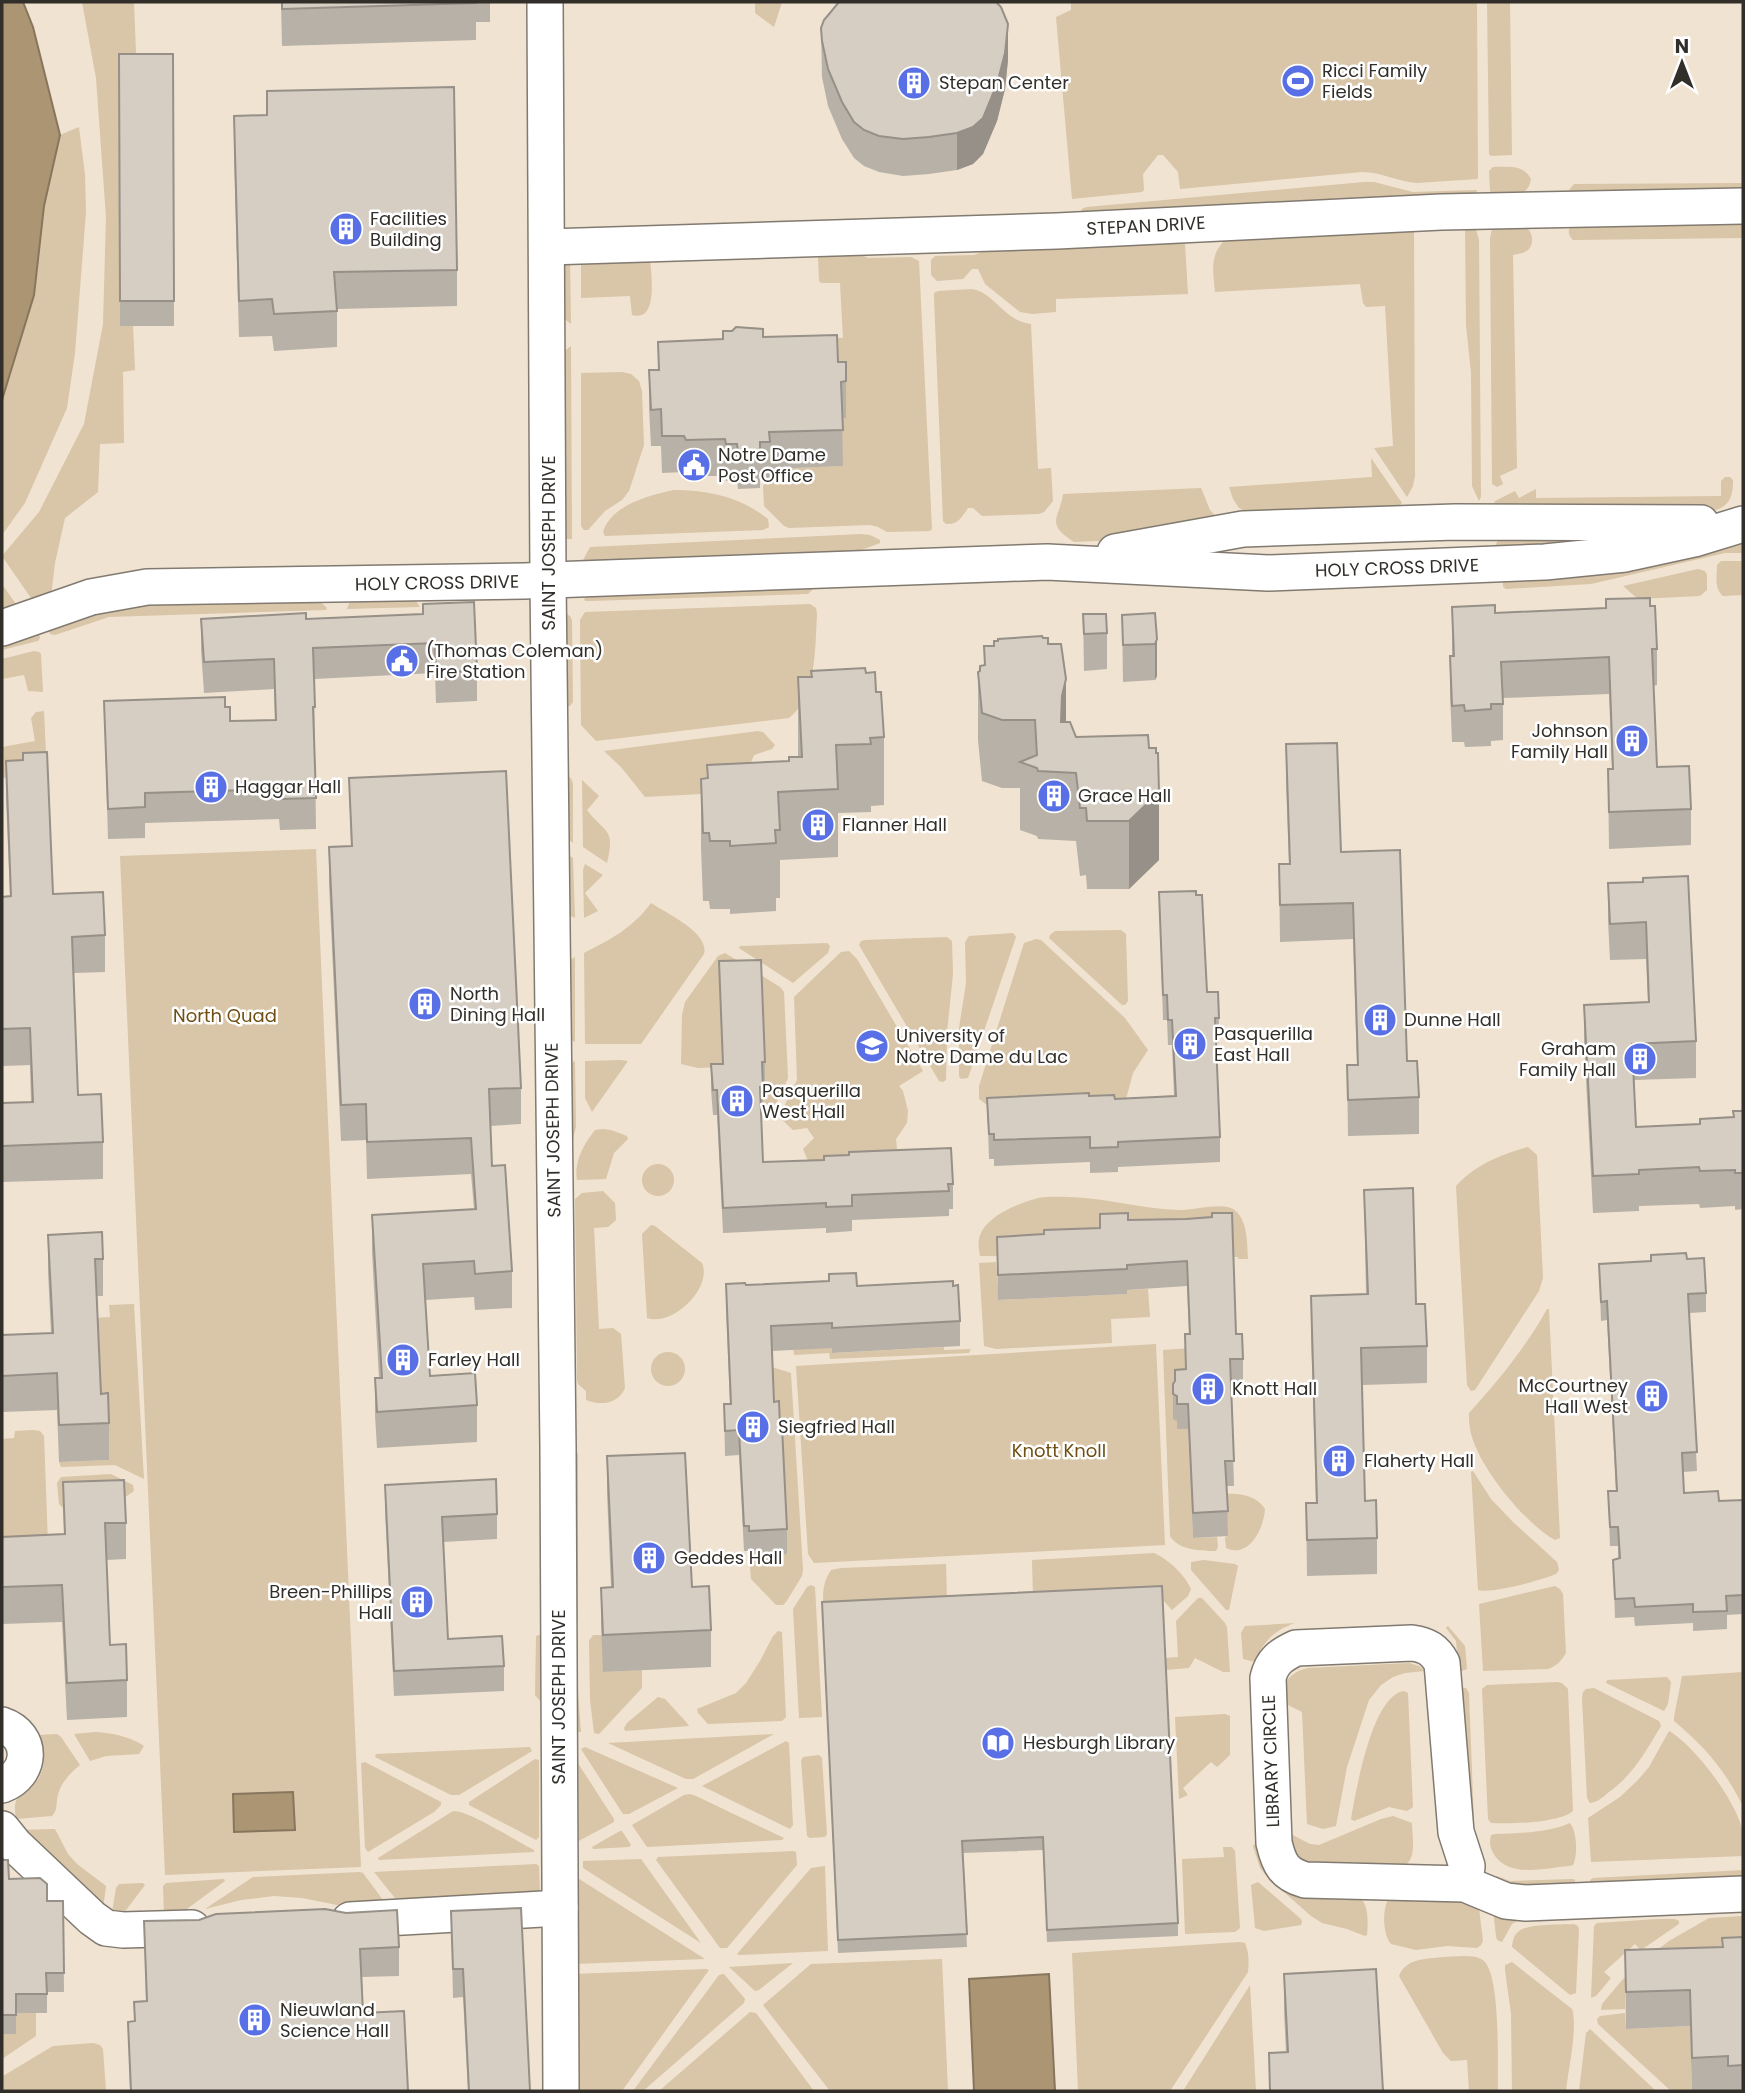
<svg xmlns="http://www.w3.org/2000/svg" width="1745" height="2093" font-family="Poppins,sans-serif">
  <rect width="100%" height="100%" fill="#f9f1e5"/>
  <rect fill="#f0e3d1" x="2" y="2" width="1741" height="2089"/>
  <g fill="#d9c5a7">
    <polygon points="82,2 134,2 137,79 119,79 120,325 133,326 135,370 123,372 124,443 100,444 98,492 65,518 55,563 51,596 33,601 2,556 39,512 84,424 103,324 106,217 96,78"/>
    <polygon points="755,2 782,2 774,27 755,13"/>
    <path d="M 1071,2 L 1477,2 L 1478,178 L 1477,179 L 1417,183 C 1398,182 1382,172 1362,172 L 1180,189 L 1178,172 L 1163,155 L 1158,155 L 1143,174 L 1144,190 L 1142,192 L 1072,199 L 1056,17 L 1071,10 Z"/>
    <polygon points="1487,2 1510,2 1512,155 1491,156 1489,154"/>
    <polygon points="79,127 85,175 86,212 75,353 67,408 25,503 2,535 2,400 12,371 44,206 60,135"/>
    <path d="M 1493,167 C 1508,167 1523,164 1531,179 C 1528,199 1509,195 1493,196 L 1490,191 L 1489,171 Z"/>
    <polygon points="1364,182 1374,182 1413,192 1476,190 1477,191 1475,197 1087,213 1081,211 1083,208 1087,207"/>
    <polygon points="1743,183 1743,194 1570,194 1569,190 1574,184"/>
    <path d="M 1743,221 L 1743,238 L 1573,240 C 1568,235 1568,232 1570,226 Z"/>
    <polygon points="1465,225 1475,225 1479,240 1481,497 1479,501 1472,486 1471,373 1466,325"/>
    <path d="M 1493,225 C 1502,225 1514,223 1522,225 C 1532,228 1535,242 1529,249 C 1525,253 1519,254 1513,255 L 1517,468 L 1500,476 L 1503,484 L 1497,487 L 1492,484 L 1490,238 Z"/>
    <path d="M 1414,227 L 1415,476 L 1413,486 L 1407,497 L 1374,448 L 1393,446 L 1385,306 L 1366,307 L 1363,303 L 1360,284 L 1215,292 C 1213,269 1209,255 1227,238 Z"/>
    <polygon points="1182,240 1185,244 1188,294 1056,299 1056,312 1032,314 1020,312 985,284 978,269 972,269 963,279 937,281 931,275 931,260 935,256 974,255 1001,245"/>
    <polygon points="849,249 868,258 911,257 919,261 932,529 930,531 887,532 878,527 870,525 789,528 784,526 764,506 763,486 770,478 769,469 842,466 837,338 843,338 840,283 821,283 819,281 818,258 821,253"/>
    <path d="M 581,257 L 650,258 C 651,273 659,323 632,315 L 630,296 L 581,298 Z"/>
    <polygon points="570,258 571,324 563,318 562,264"/>
    <path d="M 972,289 C 995,293 1004,321 1031,324 L 1038,469 L 1051,468 L 1053,501 L 1044,512 L 1039,514 L 982,516 L 973,508 L 968,508 C 962,517 958,525 946,524 L 943,521 L 934,297 L 934,293 L 938,291 Z"/>
    <polygon points="571,346 572,539 563,539 562,353"/>
    <polygon points="622,372 631,374 639,381 642,391 644,445 629,491 622,500 605,511 588,530 584,530 581,526 581,373"/>
    <polygon points="1371,458 1402,503 1397,508 1265,521 1239,508 1233,499 1229,487 1372,477"/>
    <path d="M 1725,477 L 1730,477 L 1733,480 C 1733,497 1730,506 1713,511 L 1503,513 L 1492,508 L 1495,501 L 1515,491 L 1519,498 L 1536,489 L 1536,498 L 1721,496 L 1721,481 Z"/>
    <path d="M 1201,488 L 1210,510 L 1220,521 L 1163,538 L 1074,542 C 1044,523 1060,518 1063,494 Z"/>
    <path d="M 674,490 C 709,490 740,497 768,519 L 769,527 L 763,530 L 605,536 L 603,532 C 611,505 650,495 674,490 Z"/>
    <polygon points="1702,526 1704,528 1703,530 1611,548 1498,549 1495,546 1498,540 1612,539"/>
    <polygon points="861,534 870,535 880,540 880,543 851,554 581,564 590,547"/>
    <polygon points="1743,539 1743,553 1725,553 1591,584 1506,589 1503,587 1503,582 1511,580"/>
    <path d="M 1721,561 L 1743,561 L 1743,595 L 1723,596 C 1714,588 1717,576 1717,565 Z"/>
    <polygon points="1698,569 1705,571 1707,575 1707,590 1700,596 1638,599 1623,586"/>
    <polygon points="2,584 18,607 2,612"/>
    <polygon points="811,586 814,588 808,594 590,601 585,601 584,599 588,596"/>
    <polygon points="412,600 416,601 420,607 347,609 350,601"/>
    <polygon points="319,601 327,608 326,610 109,617 55,635 50,634 48,630 122,604"/>
    <path d="M 810,604 L 816,608 L 817,614 C 815,646 817,697 789,718 L 596,741 L 581,725 L 580,620 L 585,612 Z"/>
    <polygon points="567,614 571,617 572,622 573,702 570,706 566,706 563,620"/>
    <polygon points="39,632 40,638 38,641 2,650 2,643"/>
    <polygon points="34,651 39,652 41,654 43,692 28,691 24,675 2,679 2,659"/>
    <polygon points="44,711 47,773 46,776 2,778 2,747 35,741 31,718 36,712"/>
    <polygon points="758,731 763,732 775,745 772,749 754,755 739,792 645,797 621,767 604,751"/>
    <polygon points="567,774 572,780 573,784 573,843 567,838"/>
    <path d="M 582,780 L 599,796 L 587,810 C 604,833 616,827 607,863 L 583,847 Z"/>
    <polygon points="316,849 361,1867 165,1875 120,856"/>
    <polygon points="568,855 573,858 575,918 567,914"/>
    <polygon points="585,864 603,875 585,893 598,911 584,918 583,870"/>
    <path d="M 651,903 C 666,913 710,933 704,954 L 641,1044 L 585,1044 L 584,953 C 610,940 634,927 651,903 Z"/>
    <polygon points="1121,930 1126,934 1128,1001 1125,1005 1122,1005 1049,938 1050,935 1055,931"/>
    <polygon points="1013,933 1016,937 968,1078 961,1079 959,1076 959,1028 966,983 965,942 969,936"/>
    <polygon points="947,937 952,941 953,974 947,1032 946,1080 943,1082 939,1081 859,945 861,941 865,940"/>
    <polygon points="1036,939 1041,940 1125,1018 1148,1050 1133,1073 1126,1099 987,1105 979,1099 979,1086 1024,943"/>
    <polygon points="827,943 830,946 828,953 793,983 739,948 740,946"/>
    <polygon points="849,951 857,959 923,1071 899,1086 903,1091 908,1111 907,1123 896,1139 898,1158 808,1161 803,1149 814,1138 807,1128 793,1130 779,1117 797,1080 794,997 841,952"/>
    <polygon points="725,953 780,987 784,992 788,1078 772,1112 763,1112 762,1087 765,1087 721,1034 722,1067 698,1068 681,1064 682,1015 685,1002 718,956"/>
    <polygon points="575,957 575,1042 567,1038 568,961"/>
    <polygon points="620,1060 628,1061 592,1112 585,1098 585,1061"/>
    <polygon points="575,1061 576,1127 569,1155 571,1063"/>
    <path d="M 603,1129 L 611,1130 L 627,1136 L 628,1139 L 614,1153 L 606,1179 L 577,1180 C 574,1161 584,1144 595,1130 Z"/>
    <path d="M 1528,1147 L 1537,1155 L 1543,1278 L 1539,1291 L 1475,1390 L 1471,1391 L 1467,1385 L 1456,1186 C 1476,1164 1501,1155 1528,1147 Z"/>
    <circle cx="658" cy="1180" r="16"/>
    <path d="M 603,1191 L 615,1203 L 616,1220 L 608,1227 L 594,1228 L 599,1329 L 613,1328 L 621,1334 L 625,1388 C 618,1404 601,1406 586,1400 L 586,1391 L 578,1384 L 577,1379 L 575,1199 L 582,1193 Z"/>
    <path d="M 1068,1197 C 1106,1198 1142,1209 1180,1210 C 1193,1210 1223,1202 1233,1209 C 1248,1218 1247,1244 1248,1259 L 1238,1259 L 1238,1257 L 980,1256 C 979,1251 978,1244 979,1239 C 983,1218 1016,1204 1035,1199 C 1045,1196 1057,1197 1068,1197 Z"/>
    <path d="M 651,1225 L 655,1226 L 702,1263 C 713,1288 672,1327 647,1318 L 642,1234 Z"/>
    <polygon points="996,1262 999,1300 1127,1294 1127,1290 1148,1289 1150,1317 1111,1319 1112,1343 996,1349 984,1346 979,1263"/>
    <polygon points="134,1304 144,1479 115,1465 61,1467 59,1462 109,1460 101,1430 96,1318 110,1317 109,1305"/>
    <path d="M 1547,1309 L 1549,1309 L 1560,1538 L 1555,1540 C 1524,1523 1476,1464 1470,1429 C 1469,1424 1469,1418 1469,1413 C 1499,1380 1526,1347 1547,1309 Z"/>
    <polygon points="1156,1344 1165,1545 814,1563 808,1554 796,1366"/>
    <polygon points="793,1347 832,1348 833,1353 944,1347 944,1350 971,1349 969,1353 830,1359 829,1353 794,1355"/>
    <path d="M 1192,1348 L 1186,1395 L 1177,1421 L 1177,1429 L 1188,1429 L 1193,1538 L 1217,1537 L 1218,1547 L 1216,1551 C 1201,1551 1178,1550 1170,1536 L 1163,1350 Z"/>
    <circle cx="668" cy="1369" r="17"/>
    <polygon points="772,1367 791,1373 803,1570 802,1576 786,1602 783,1605 776,1605 751,1579 749,1556 787,1553 771,1427"/>
    <polygon points="34,1430 40,1431 44,1436 48,1544 2,1554 2,1439 14,1438 15,1431"/>
    <polygon points="578,1453 578,1622 573,1624 569,1454"/>
    <path d="M 1473,1471 L 1491,1499 L 1513,1522 L 1557,1562 L 1559,1570 L 1556,1574 C 1542,1580 1491,1594 1478,1590 L 1471,1472 Z"/>
    <polygon points="111,1474 133,1485 134,1491 114,1505 63,1508 59,1504 57,1483 61,1477"/>
    <path d="M 1226,1494 C 1240,1493 1257,1496 1265,1509 C 1264,1528 1249,1559 1226,1548 L 1225,1537 L 1228,1536 Z"/>
    <path d="M 1154,1553 C 1168,1559 1185,1575 1191,1589 L 1188,1596 L 1172,1610 L 1162,1599 L 1033,1597 L 1032,1560 Z"/>
    <polygon points="1204,1560 1235,1564 1238,1566 1229,1610 1226,1610 1191,1570 1191,1562"/>
    <path d="M 946,1564 L 947,1601 L 824,1615 C 823,1598 821,1585 831,1570 L 841,1568 Z"/>
    <polygon points="811,1585 815,1587 822,1717 799,1718 793,1609 807,1587"/>
    <path d="M 1555,1586 L 1560,1589 L 1563,1594 L 1566,1653 C 1561,1661 1557,1666 1548,1669 L 1483,1671 L 1479,1604 Z"/>
    <polygon points="1198,1598 1202,1598 1225,1623 1227,1627 1230,1672 1223,1672 1195,1658 1189,1668 1165,1670 1165,1658 1178,1657 1176,1621"/>
    <path d="M 1295,1623 C 1273,1631 1264,1641 1255,1662 L 1243,1659 L 1241,1633 L 1245,1626 Z"/>
    <polygon points="1448,1626 1465,1646 1467,1669 1459,1672 1456,1641 1446,1628"/>
    <polygon points="778,1631 782,1632 786,1717 782,1721 708,1724 698,1713 697,1709 736,1693 746,1683 760,1661 773,1636"/>
    <polygon points="543,1634 544,1701 540,1701 535,1695 536,1636"/>
    <polygon points="576,1634 578,1635 578,1694 581,1732 572,1732"/>
    <polygon points="593,1635 602,1635 604,1672 642,1670 642,1688 599,1734 594,1733 590,1700 589,1641"/>
    <path d="M 1409,1663 L 1419,1666 L 1425,1671 L 1405,1673 L 1393,1677 L 1381,1685 L 1369,1700 L 1347,1767 L 1336,1826 L 1323,1829 L 1307,1824 L 1302,1712 L 1286,1704 L 1282,1688 C 1289,1676 1295,1671 1308,1668 Z"/>
    <path d="M 1743,1672 L 1743,1806 C 1724,1769 1706,1748 1674,1721 L 1674,1717 L 1682,1676 Z"/>
    <polygon points="1667,1677 1671,1682 1668,1704 1664,1711 1606,1683 1607,1680"/>
    <path d="M 1557,1682 L 1562,1683 L 1568,1689 L 1573,1811 C 1559,1823 1511,1824 1491,1823 L 1488,1819 L 1482,1689 L 1487,1685 Z"/>
    <polygon points="1460,1687 1466,1688 1469,1693 1474,1823 1472,1825"/>
    <path d="M 1594,1688 L 1659,1721 L 1661,1726 C 1646,1751 1633,1775 1609,1792 C 1603,1797 1598,1802 1590,1803 L 1587,1798 L 1582,1698 L 1583,1692 L 1586,1689 Z"/>
    <path d="M 1404,1691 L 1408,1693 L 1413,1807 L 1407,1811 L 1389,1807 L 1354,1821 L 1351,1819 C 1356,1791 1372,1695 1404,1691 Z"/>
    <polygon points="658,1697 665,1699 687,1723 689,1726 625,1731 624,1728 627,1723"/>
    <polygon points="1225,1714 1230,1716 1230,1755 1217,1767 1211,1762 1183,1788 1188,1795 1179,1799 1175,1717"/>
    <path d="M 1669,1731 C 1695,1746 1739,1804 1743,1834 C 1744,1841 1743,1849 1743,1856 L 1591,1862 L 1588,1818 L 1620,1797 L 1638,1780 L 1649,1767 Z"/>
    <path d="M 95,1732 C 112,1733 129,1736 144,1746 L 139,1754 L 106,1756 L 90,1761 L 74,1734 Z"/>
    <path d="M 57,1734 L 61,1737 L 80,1765 C 68,1775 59,1785 57,1800 C 56,1807 57,1810 52,1816 L 16,1819 C 12,1793 21,1798 35,1783 C 48,1769 44,1750 38,1735 Z"/>
    <polygon points="774,1734 693,1779 686,1779 608,1743"/>
    <polygon points="786,1741 789,1743 793,1825 790,1829 702,1786"/>
    <polygon points="530,1747 532,1751 459,1795 451,1795 375,1757 376,1754"/>
    <polygon points="585,1747 678,1788 629,1814 623,1814 581,1749"/>
    <polygon points="572,1754 614,1819 614,1822 573,1844"/>
    <polygon points="819,1755 822,1758 827,1834 825,1837 810,1838 807,1836 801,1761 803,1757"/>
    <polygon points="535,1759 539,1760 539,1837 536,1840 469,1805 469,1802"/>
    <polygon points="365,1762 441,1802 441,1805 434,1812 368,1852 365,1848 361,1763"/>
    <polygon points="690,1794 696,1796 784,1838 782,1840 647,1847 632,1825 684,1795"/>
    <path d="M 453,1811 C 470,1811 516,1841 534,1850 L 534,1852 L 379,1860 L 378,1858 Z"/>
    <path d="M 1393,1816 L 1412,1823 C 1412,1838 1418,1860 1402,1867 L 1317,1868 L 1295,1861 L 1289,1833 L 1310,1844 L 1319,1845 L 1381,1819 Z"/>
    <path d="M 1570,1823 C 1577,1832 1578,1855 1573,1865 L 1569,1866 C 1545,1868 1511,1878 1495,1856 C 1490,1848 1489,1844 1491,1835 L 1495,1834 C 1520,1833 1547,1833 1570,1823 Z"/>
    <polygon points="52,1829 55,1829 68,1854 77,1864 106,1886 103,1909 19,1830"/>
    <polygon points="620,1831 622,1831 631,1845 629,1847 593,1849 592,1847"/>
    <path d="M 1257,1841 L 1360,1898 C 1369,1905 1368,1924 1367,1935 L 1365,1936 L 1347,1929 L 1322,1923 L 1311,1916 L 1268,1878 L 1260,1868 L 1253,1846 Z"/>
    <polygon points="1223,1847 1232,1847 1235,1851 1240,1928 1235,1932 1185,1934 1182,1859 1224,1857"/>
    <polygon points="793,1851 796,1852 797,1865 727,1948 720,1948 656,1860 658,1857"/>
    <polygon points="641,1859 701,1943 583,1868 583,1861"/>
    <polygon points="536,1864 539,1866 540,1891 529,1897 399,1903 374,1872"/>
    <polygon points="825,1866 828,1951 739,1955 737,1954 811,1868"/>
    <polygon points="1743,1870 1743,1880 1590,1887 1590,1880 1593,1878"/>
    <polygon points="360,1872 363,1873 386,1904 342,1906 302,1898 274,1896 241,1900 205,1909 253,1877"/>
    <polygon points="573,1875 705,1959 573,1964"/>
    <polygon points="1497,1876 1510,1881 1573,1879 1575,1880 1576,1888 1523,1890 1494,1877"/>
    <polygon points="224,1879 225,1881 180,1914 164,1915 163,1886 166,1883"/>
    <polygon points="1258,1882 1301,1919 1302,1922 1301,1925 1264,1931 1255,1928 1251,1885"/>
    <polygon points="143,1883 145,1885 123,1914 112,1912 116,1888 119,1884"/>
    <path d="M 1388,1900 L 1478,1900 L 1483,1941 L 1481,1945 L 1477,1948 L 1447,1946 L 1416,1950 L 1391,1944 C 1383,1934 1382,1911 1388,1900 Z"/>
    <polygon points="1493,1910 1521,1919 1512,1924 1502,1942 1497,1940 1496,1936"/>
    <polygon points="1743,1916 1743,1974 1625,1987 1625,2009 1601,2010 1602,2004 1629,1972 1669,1941 1709,1918"/>
    <polygon points="1658,1919 1675,1919 1679,1921 1679,1924 1641,1950 1635,1944 1604,1972 1611,1978 1596,1996 1591,1998 1594,1926 1597,1923"/>
    <path d="M 1574,1924 L 1578,1926 L 1579,1930 L 1576,1993 L 1570,1995 L 1512,1947 C 1513,1941 1513,1936 1518,1932 C 1527,1923 1562,1925 1574,1924 Z"/>
    <path d="M 1240,1942 L 1245,1943 C 1249,1953 1249,1961 1248,1972 L 1170,2091 L 1078,2091 L 1072,1953 Z"/>
    <path d="M 1443,1957 C 1454,1957 1471,1954 1481,1959 C 1502,1968 1497,2068 1498,2091 L 1469,2091 L 1467,2060 L 1451,2061 L 1443,2053 L 1399,1976 C 1406,1958 1426,1959 1443,1957 Z"/>
    <polygon points="942,1959 948,2091 830,2091 763,2005 811,1964"/>
    <path d="M 1512,1962 L 1572,2009 C 1578,2027 1568,2071 1566,2091 L 1512,2091 L 1511,2014 L 1505,1970 L 1505,1965 Z"/>
    <polygon points="793,1963 759,1990 755,1991 729,1967"/>
    <polygon points="706,1969 709,1970 622,2091 574,2091 573,1974"/>
    <polygon points="724,1974 745,1999 744,2003 643,2091 633,2091 719,1975"/>
    <polygon points="1250,1985 1256,2091 1183,2091"/>
    <polygon points="750,2012 756,2013 814,2091 659,2091"/>
    <polygon points="16,2013 36,2013 36,2036 2,2059 2,2034"/>
    <polygon points="1625,2013 1626,2029 1690,2026 1692,2091 1671,2091 1598,2024 1597,2019 1600,2016"/>
    <polygon points="1590,2029 1656,2091 1579,2091 1586,2033"/>
    <polygon points="93,2043 100,2045 103,2049 106,2091 2,2091 3,2076 53,2046"/>
  </g>
  <g fill="#ac9573" stroke="#87765d" stroke-width="2">
    <polygon points="2,2 23,2 33,27 60,135 44,206 34,295 2,400"/>
    <polygon points="293,1792 295,1830 234,1832 233,1794"/>
    <polygon points="1049,1974 1055,2091 974,2091 969,1979"/>
  </g>
  <g fill="none" stroke-linecap="round" stroke-linejoin="round">
    <defs>
      <g id="minor">
        <polyline points="545,2 548,581 558,1448 561,2091"/>
        <polyline points="548,247 1057,231 1441,212 1743,206"/>
        <polyline points="1115,552 1243,529 1455,522 1701,523"/>
        <polyline points="2,628 91,597 147,587 524,581 1047,562 1268,573 1545,562 1625,554 1694,539 1743,524"/>
        <path d="M 2,1725 C 34,1736 32,1774 2,1785"/>
        <polyline points="2,1829 15,1845 92,1918 106,1928 123,1930 192,1928"/>
        <path d="M 1465,1884 L 1467,1866 L 1456,1832 L 1442,1663 C 1435,1650 1427,1645 1412,1643 L 1296,1648 C 1281,1655 1272,1661 1268,1678 L 1274,1843 C 1279,1864 1284,1874 1305,1880 L 1465,1884 L 1506,1901 L 1526,1903 L 1743,1894"/>
        <polyline points="350,1920 560,1908"/>
      </g>
    </defs>
    <use href="#minor" stroke="#817a70" stroke-width="38"/>
    <use href="#minor" stroke="#fff" stroke-width="35"/>
  </g>
  <g fill="#b8b1a7">
    <polygon points="281,2 490,2 490,22 476,22 476,40 282,46"/>
    <polygon points="821,28 1008,60 1005,89 997,121 983,154 973,164 957,170 929,174 903,176 879,172 864,166 854,158 842,139 828,106 822,77"/>
    <polygon points="119,54 173,54 174,326 120,326"/>
    <polygon points="234,116 457,270 457,306 337,309 337,347 274,351 272,336 239,337 234,152"/>
    <polygon points="763,337 838,362 846,381 846,418 842,418 843,466 770,469 770,478 760,479 760,488 738,489 737,480 726,481 725,476 686,476 684,472 662,473 661,446 651,446 649,407 649,370 658,370 658,342"/>
    <polygon points="1650,606 1657,649 1657,685 1653,686 1657,767 1691,809 1691,845 1609,849 1608,769 1612,769 1609,694 1503,698 1503,740 1491,741 1491,746 1465,747 1464,742 1452,742 1450,693 1450,656 1452,656 1452,607 1495,613"/>
    <polygon points="1155,613 1157,676 1155,680 1123,682 1122,615"/>
    <polygon points="423,614 477,671 477,701 436,703 435,673 314,679 316,829 280,830 279,819 145,823 145,838 108,839 104,701 225,707 230,721 275,720 274,689 204,693 201,649 201,619 306,619"/>
    <polygon points="1083,614 1107,633 1107,669 1084,671"/>
    <polygon points="1048,644 1066,722 1159,860 1129,889 1087,889 1086,875 1080,876 1076,841 1038,839 1037,836 1020,830 1020,788 1002,788 982,781 978,740 978,672 980,671 984,665 984,646"/>
    <polygon points="866,673 876,692 884,737 884,805 871,806 871,812 838,813 838,857 780,860 780,898 776,898 776,911 730,914 730,909 710,909 709,901 703,901 701,847 701,779 707,778 707,765 789,761 798,757 798,677"/>
    <polygon points="1286,744 1341,852 1419,1097 1419,1134 1348,1136 1347,1065 1357,1065 1353,939 1280,942 1279,864 1289,864 1286,781"/>
    <polygon points="6,761 53,894 105,935 105,972 74,973 78,1095 103,1142 103,1179 2,1182 2,1103 31,1102 30,1065 2,1066 2,897 10,896 6,797"/>
    <polygon points="349,778 521,1088 521,1124 490,1126 492,1166 512,1271 512,1308 475,1310 474,1297 425,1300 430,1376 477,1405 477,1442 377,1448 375,1415 375,1378 379,1378 372,1252 372,1215 474,1209 471,1174 367,1179 366,1140 341,1141 329,884 329,847 351,846"/>
    <polygon points="1643,882 1696,1041 1696,1078 1634,1080 1636,1127 1700,1124 1733,1117 1743,1111 1743,1209 1735,1210 1735,1206 1700,1208 1699,1204 1639,1206 1639,1211 1593,1213 1584,1041 1584,1005 1648,1002 1646,959 1610,960 1608,920 1608,883"/>
    <polygon points="1159,892 1219,1018 1219,1043 1216,1043 1220,1137 1220,1162 1118,1167 1118,1172 1090,1173 1090,1162 994,1166 994,1159 989,1159 987,1098 1089,1096 1115,1099 1174,1096 1172,1045 1168,1045 1167,1020 1163,1020"/>
    <polygon points="719,961 765,1062 765,1087 763,1087 763,1112 761,1112 763,1162 953,1184 953,1209 949,1209 949,1216 852,1220 852,1231 826,1233 826,1228 723,1233 717,1115 713,1115 711,1089 711,1064 722,1064"/>
    <polygon points="1364,1190 1416,1304 1427,1346 1427,1383 1362,1385 1365,1501 1377,1538 1377,1574 1307,1576 1306,1503 1316,1503 1311,1333 1311,1296 1366,1294"/>
    <polygon points="1186,1219 1236,1334 1243,1359 1243,1384 1231,1384 1234,1486 1227,1486 1228,1536 1193,1538 1188,1429 1177,1429 1177,1421 1173,1419 1173,1384 1185,1370 1185,1334 1189,1334 1187,1286 1127,1290 1127,1294 998,1300 997,1237 1044,1234 1100,1228 1128,1220"/>
    <polygon points="48,1235 103,1259 103,1296 97,1296 101,1394 109,1423 109,1460 59,1462 57,1410 2,1412 2,1335 51,1333 48,1272"/>
    <polygon points="1687,1259 1706,1293 1706,1312 1689,1313 1697,1471 1683,1472 1684,1493 1719,1501 1743,1500 1743,1614 1727,1615 1727,1629 1693,1631 1693,1623 1635,1626 1634,1617 1615,1618 1613,1560 1618,1558 1618,1546 1610,1546 1608,1491 1616,1491 1607,1320 1601,1321 1599,1264"/>
    <polygon points="726,1284 746,1285 953,1286 960,1321 960,1346 832,1353 832,1348 772,1351 774,1402 787,1529 787,1554 749,1556 749,1551 744,1551 739,1455 725,1456 724,1404 730,1404 726,1309"/>
    <polygon points="607,1456 692,1587 711,1630 711,1667 603,1672 601,1624 601,1588 611,1587 607,1493"/>
    <polygon points="63,1482 126,1523 126,1559 106,1560 110,1645 127,1680 127,1717 67,1720 62,1622 2,1624 2,1537 64,1534"/>
    <polygon points="385,1485 497,1514 497,1539 443,1542 448,1639 504,1666 504,1691 394,1696 385,1510"/>
    <polygon points="822,1602 1178,1923 1178,1936 1047,1942 1043,1850 963,1853 967,1947 838,1953"/>
    <polygon points="2,1860 9,1879 47,1901 63,1901 64,1992 47,1992 47,2013 16,2013 16,2034 2,2034"/>
    <polygon points="451,1911 530,2091 468,2091 463,1997 453,1998"/>
    <polygon points="199,1920 399,1947 399,1976 362,1977 363,2013 408,2091 130,2091 128,2022 134,2021 134,2002 146,2001 144,1921"/>
    <polygon points="1743,1937 1743,2091 1692,2091 1690,2026 1626,2029 1625,1950 1722,1947"/>
    <polygon points="1284,1974 1383,2091 1269,2091 1269,2053 1286,2052 1284,2011"/>
  </g>
  <g fill="#969088">
    <polygon points="1008,24 1008,60 1005,89 997,121 983,154 973,164 957,170 957,133"/>
    <polygon points="1157,639 1157,676 1155,680 1155,644"/>
    <polygon points="1066,679 1066,746 1061,722 1062,696"/>
    <polygon points="1159,792 1159,860 1129,889 1129,821"/>
  </g>
  <g fill="#d6cec2" stroke="#969088" stroke-width="2">
    <polygon points="282,2 476,2 476,3 282,9"/>
    <polygon points="839,2 996,2 1001,7 1008,24 1005,53 997,84 983,118 973,127 957,133 929,137 903,139 879,136 864,130 854,122 842,102 828,69 822,41 821,28 824,20"/>
    <polygon points="119,54 173,54 174,301 120,301"/>
    <polygon points="454,87 457,270 334,272 337,311 274,314 272,299 239,301 234,116 267,115 267,91"/>
    <polygon points="736,327 763,329 763,337 837,335 838,362 846,362 846,381 841,382 843,430 769,432 770,442 760,442 760,451 738,452 737,444 726,444 725,439 686,440 684,436 662,436 661,409 651,410 649,370 659,370 658,342 723,339 723,331 732,331"/>
    <polygon points="1650,598 1650,606 1655,606 1657,649 1652,649 1657,767 1689,766 1691,809 1609,812 1608,769 1613,769 1609,657 1501,662 1503,704 1491,704 1491,709 1465,711 1464,705 1452,706 1450,656 1454,656 1452,607 1495,605 1495,613 1606,608 1606,599"/>
    <polygon points="474,602 477,671 436,672 435,643 313,648 315,707 313,707 316,798 280,799 279,789 145,793 145,807 108,809 104,701 225,697 225,707 230,707 230,721 276,720 274,659 204,662 201,619 306,613 306,619 423,614 423,604"/>
    <polygon points="1155,613 1157,639 1155,644 1123,645 1122,615"/>
    <polygon points="1083,614 1106,614 1107,633 1084,634"/>
    <polygon points="1042,636 1043,638 1048,638 1048,644 1061,644 1066,679 1062,696 1061,722 1070,722 1076,737 1148,735 1149,748 1156,748 1156,753 1158,753 1159,792 1129,821 1087,821 1086,808 1080,808 1076,773 1038,771 1037,768 1020,762 1037,755 1035,720 1002,720 982,713 978,672 980,671 980,666 985,665 984,646 994,646 994,641 998,641 998,639"/>
    <polygon points="865,668 866,673 875,672 876,692 881,692 884,737 870,738 871,744 836,745 838,789 778,792 780,830 775,830 776,843 730,846 730,841 710,841 709,833 703,833 701,779 708,778 707,765 789,761 789,757 802,757 798,677 812,677 811,671"/>
    <polygon points="1337,743 1341,852 1400,850 1407,1061 1417,1061 1419,1097 1348,1100 1347,1065 1358,1065 1353,903 1280,905 1279,864 1290,864 1286,744"/>
    <polygon points="47,752 53,894 103,892 105,935 72,937 78,1095 101,1094 103,1142 2,1146 2,1103 33,1102 30,1028 2,1029 2,897 11,896 6,761 23,760 23,753"/>
    <polygon points="506,771 521,1088 489,1089 492,1166 505,1165 512,1271 475,1274 474,1261 423,1264 430,1376 475,1373 477,1405 377,1412 375,1378 382,1378 372,1215 476,1209 471,1138 367,1142 366,1104 341,1105 329,847 352,846 349,778"/>
    <polygon points="1688,876 1696,1041 1632,1044 1636,1127 1700,1124 1700,1119 1734,1117 1733,1111 1743,1111 1743,1173 1735,1173 1735,1170 1700,1171 1699,1167 1639,1170 1639,1174 1593,1176 1584,1005 1649,1002 1646,922 1610,924 1608,883 1643,882 1643,878"/>
    <polygon points="1196,891 1196,895 1202,895 1207,992 1218,992 1219,1018 1215,1018 1220,1137 1118,1142 1118,1147 1090,1148 1090,1137 994,1140 994,1134 989,1134 987,1098 1089,1093 1089,1096 1114,1095 1115,1099 1176,1096 1172,1020 1168,1020 1167,995 1163,995 1159,892"/>
    <polygon points="761,960 765,1062 762,1062 763,1087 760,1087 763,1162 824,1160 824,1156 849,1155 849,1152 951,1148 953,1184 948,1184 949,1191 852,1195 852,1206 826,1207 826,1203 723,1208 717,1090 713,1090 711,1064 723,1064 719,961"/>
    <polygon points="1413,1188 1416,1304 1425,1304 1427,1346 1361,1348 1365,1501 1376,1500 1377,1538 1307,1540 1306,1503 1317,1503 1311,1296 1368,1294 1364,1190"/>
    <polygon points="1128,1213 1128,1220 1186,1219 1212,1217 1212,1213 1232,1213 1236,1334 1242,1334 1243,1359 1230,1359 1234,1461 1225,1461 1228,1511 1193,1513 1188,1404 1177,1404 1177,1396 1173,1394 1173,1384 1175,1381 1175,1370 1186,1369 1185,1334 1190,1334 1187,1261 1127,1265 1127,1269 998,1275 997,1237 1044,1234 1044,1230 1100,1228 1100,1214"/>
    <polygon points="102,1232 103,1259 95,1259 101,1394 108,1393 109,1423 59,1425 57,1373 2,1376 2,1335 53,1333 48,1235"/>
    <polygon points="1686,1253 1687,1259 1704,1258 1706,1293 1688,1294 1697,1452 1682,1453 1684,1493 1718,1491 1719,1501 1743,1500 1743,1595 1726,1596 1727,1611 1693,1612 1693,1604 1635,1607 1634,1598 1615,1599 1613,1560 1620,1558 1618,1527 1610,1527 1608,1491 1617,1491 1607,1301 1601,1302 1599,1264 1651,1261 1651,1255"/>
    <polygon points="856,1273 857,1286 953,1281 953,1286 958,1285 960,1321 832,1328 832,1323 771,1326 774,1402 779,1401 780,1427 782,1427 787,1529 749,1531 749,1526 744,1526 739,1430 725,1431 724,1404 731,1404 726,1284 745,1283 746,1285 829,1281 829,1274"/>
    <polygon points="685,1453 692,1587 709,1586 711,1630 603,1635 601,1588 613,1587 607,1456"/>
    <polygon points="496,1479 497,1514 442,1517 448,1639 502,1636 504,1666 394,1671 385,1485"/>
    <polygon points="124,1480 126,1523 105,1523 110,1645 126,1644 127,1680 67,1683 62,1585 2,1587 2,1537 65,1534 63,1482"/>
    <polygon points="1162,1586 1178,1923 1047,1930 1043,1837 962,1841 967,1934 838,1940 822,1602"/>
    <polygon points="2,1860 8,1860 9,1879 40,1878 47,1884 47,1901 63,1901 64,1973 46,1973 47,1994 16,1994 16,2015 2,2015"/>
    <polygon points="521,1908 530,2091 469,2091 463,1969 453,1969 451,1911"/>
    <polygon points="325,1909 346,1913 397,1910 399,1947 360,1949 363,2013 404,2011 408,2091 131,2091 128,2022 135,2021 134,2002 147,2001 144,1921 199,1920 216,1914"/>
    <polygon points="1743,1937 1743,2065 1728,2066 1728,2056 1692,2058 1690,1990 1626,1992 1625,1950 1723,1947 1722,1938"/>
    <polygon points="1376,1969 1383,2091 1270,2091 1269,2053 1288,2052 1284,1974"/>
  </g>
  <defs>
    <symbol id="stadium-disc" viewBox="-11 -11 22 22"><circle r="9.5" fill="#586fe5" stroke="#fff"/><path d="M0-5a6.5 5 0 1 0 0 10a6.5 5 0 1 0 0-10ZM-3.5-1.8h7v3.6h-7Z" fill="#fff"/></symbol>
    <symbol id="building-disc" viewBox="-11 -11 22 22"><circle r="9.5" fill="#586fe5" stroke="#fff"/><path d="M-4-6H4V6H1V3H-1V6H-4ZM-2.5-4.3h1.7v1.8h-1.7ZM.8-4.3h1.7v1.8H.8ZM-2.5-1h1.7V.8h-1.7ZM.8-1h1.7V.8H.8Z" fill="#fff"/></symbol>
    <symbol id="civic-disc" viewBox="-11 -11 22 22"><circle r="9.5" fill="#586fe5" stroke="#fff"/><path d="M-.6-6.5H3V-4.5H.6V-3L4-1V1h2V6H-6V1h2V-1L-.6-3ZM-1.2 2.5V6h2.4V2.5Z" fill="#fff"/></symbol>
    <symbol id="university-disc" viewBox="-11 -11 22 22"><circle r="9.5" fill="#586fe5" stroke="#fff"/><path d="M0-5L7-2L0 1L-7-2ZM-4 1L0 2.5L4 1V4Q0 6-4 4Z" fill="#fff"/></symbol>
    <symbol id="library-disc" viewBox="-11 -11 22 22"><circle r="9.5" fill="#586fe5" stroke="#fff"/><path d="M-6-4Q-3-5.5-.7-3.5V5Q-3 3-6 4ZM6-4Q3-5.5 .7-3.5V5Q3 3 6 4Z" fill="#fff"/></symbol>
  </defs>
  <g fill-rule="evenodd">
    <use href="#stadium-disc" x="1279" y="62" width="38" height="38"/>
    <use href="#building-disc" x="895" y="64" width="38" height="38"/>
    <use href="#building-disc" x="327" y="210" width="38" height="38"/>
    <use href="#civic-disc" x="675" y="446" width="38" height="38"/>
    <use href="#civic-disc" x="383" y="642" width="38" height="38"/>
    <use href="#building-disc" x="1613" y="722" width="38" height="38"/>
    <use href="#building-disc" x="192" y="768" width="38" height="38"/>
    <use href="#building-disc" x="1035" y="777" width="38" height="38"/>
    <use href="#building-disc" x="799" y="806" width="38" height="38"/>
    <use href="#building-disc" x="406" y="985" width="38" height="38"/>
    <use href="#building-disc" x="1361" y="1001" width="38" height="38"/>
    <use href="#building-disc" x="1171" y="1025" width="38" height="38"/>
    <use href="#university-disc" x="853" y="1027" width="38" height="38"/>
    <use href="#building-disc" x="1621" y="1040" width="38" height="38"/>
    <use href="#building-disc" x="718" y="1082" width="38" height="38"/>
    <use href="#building-disc" x="384" y="1341" width="38" height="38"/>
    <use href="#building-disc" x="1189" y="1370" width="38" height="38"/>
    <use href="#building-disc" x="1633" y="1377" width="38" height="38"/>
    <use href="#building-disc" x="734" y="1408" width="38" height="38"/>
    <use href="#building-disc" x="1320" y="1442" width="38" height="38"/>
    <use href="#building-disc" x="630" y="1539" width="38" height="38"/>
    <use href="#building-disc" x="398" y="1583" width="38" height="38"/>
    <use href="#library-disc" x="979" y="1724" width="38" height="38"/>
    <use href="#building-disc" x="236" y="2001" width="38" height="38"/>
  </g>
  <g text-anchor="middle" stroke-width="5" stroke-linejoin="round" paint-order="stroke">
    <g font-size="18" fill="#322f2a" stroke="#fff" text-anchor="start">
      <text x="1322" y="77">Ricci Family<tspan x="1322" dy="21">Fields</tspan></text>
      <text x="939" y="89">Stepan Center</text>
      <text x="370" y="225">Facilities<tspan x="370" dy="21">Building</tspan></text>
      <text x="718" y="461">Notre Dame<tspan x="718" dy="21">Post Office</tspan></text>
      <text x="426" y="657">(Thomas Coleman)<tspan x="426" dy="21">Fire Station</tspan></text>
      <text x="1608" y="737" text-anchor="end">Johnson<tspan x="1608" dy="21">Family Hall</tspan></text>
      <text x="235" y="793">Haggar Hall</text>
      <text x="1078" y="802">Grace Hall</text>
      <text x="842" y="831">Flanner Hall</text>
      <text x="450" y="1000">North<tspan x="450" dy="21">Dining Hall</tspan></text>
      <text x="1404" y="1026">Dunne Hall</text>
      <text x="1214" y="1040">Pasquerilla<tspan x="1214" dy="21">East Hall</tspan></text>
      <text x="896" y="1042">University of<tspan x="896" dy="21">Notre Dame du Lac</tspan></text>
      <text x="1616" y="1055" text-anchor="end">Graham<tspan x="1616" dy="21">Family Hall</tspan></text>
      <text x="762" y="1097">Pasquerilla<tspan x="762" dy="21">West Hall</tspan></text>
      <text x="428" y="1366">Farley Hall</text>
      <text x="1628" y="1392" text-anchor="end">McCourtney<tspan x="1628" dy="21">Hall West</tspan></text>
      <text x="1232" y="1395">Knott Hall</text>
      <text x="778" y="1433">Siegfried Hall</text>
      <text x="1364" y="1467">Flaherty Hall</text>
      <text x="674" y="1564">Geddes Hall</text>
      <text x="392" y="1598" text-anchor="end">Breen-Phillips<tspan x="392" dy="21">Hall</tspan></text>
      <text x="1023" y="1749">Hesburgh Library</text>
      <text x="280" y="2016">Nieuwland<tspan x="280" dy="21">Science Hall</tspan></text>
    </g>
    <g font-size="18" fill="#322f2a" stroke="#fff">
      <text transform="translate(1146 226) rotate(-3)" y="6">STEPAN DRIVE</text>
      <text transform="translate(549 543) rotate(-90)" y="6">SAINT JOSEPH DRIVE</text>
      <text transform="translate(1397 568) rotate(-2)" y="6">HOLY CROSS DRIVE</text>
      <text transform="translate(437 583) rotate(-1)" y="6">HOLY CROSS DRIVE</text>
      <text transform="translate(553 1130) rotate(-91)" y="6">SAINT JOSEPH DRIVE</text>
      <text transform="translate(559 1697) rotate(-90)" y="6">SAINT JOSEPH DRIVE</text>
      <text transform="translate(1271 1761) rotate(-92)" y="6">LIBRARY CIRCLE</text>
    </g>
    <g font-size="18" fill="#6f4f13" stroke="#fff">
      <text x="225" y="1022">North Quad</text>
      <text x="1059" y="1457">Knott Knoll</text>
    </g>
  </g>
  <rect width="1745" height="2093" fill="none" stroke="#322f2a" stroke-width="7"/>
  <g transform="translate(1682 63)" stroke="#ffffff" stroke-width="5" paint-order="stroke">
  <path d="M0-5L12 26L0 18L-12 26Z" fill="#322f2a"/>
  <text y="-10" font-size="19" font-weight="bold" text-anchor="middle" fill="#322f2a">N</text>
  </g>
</svg>
